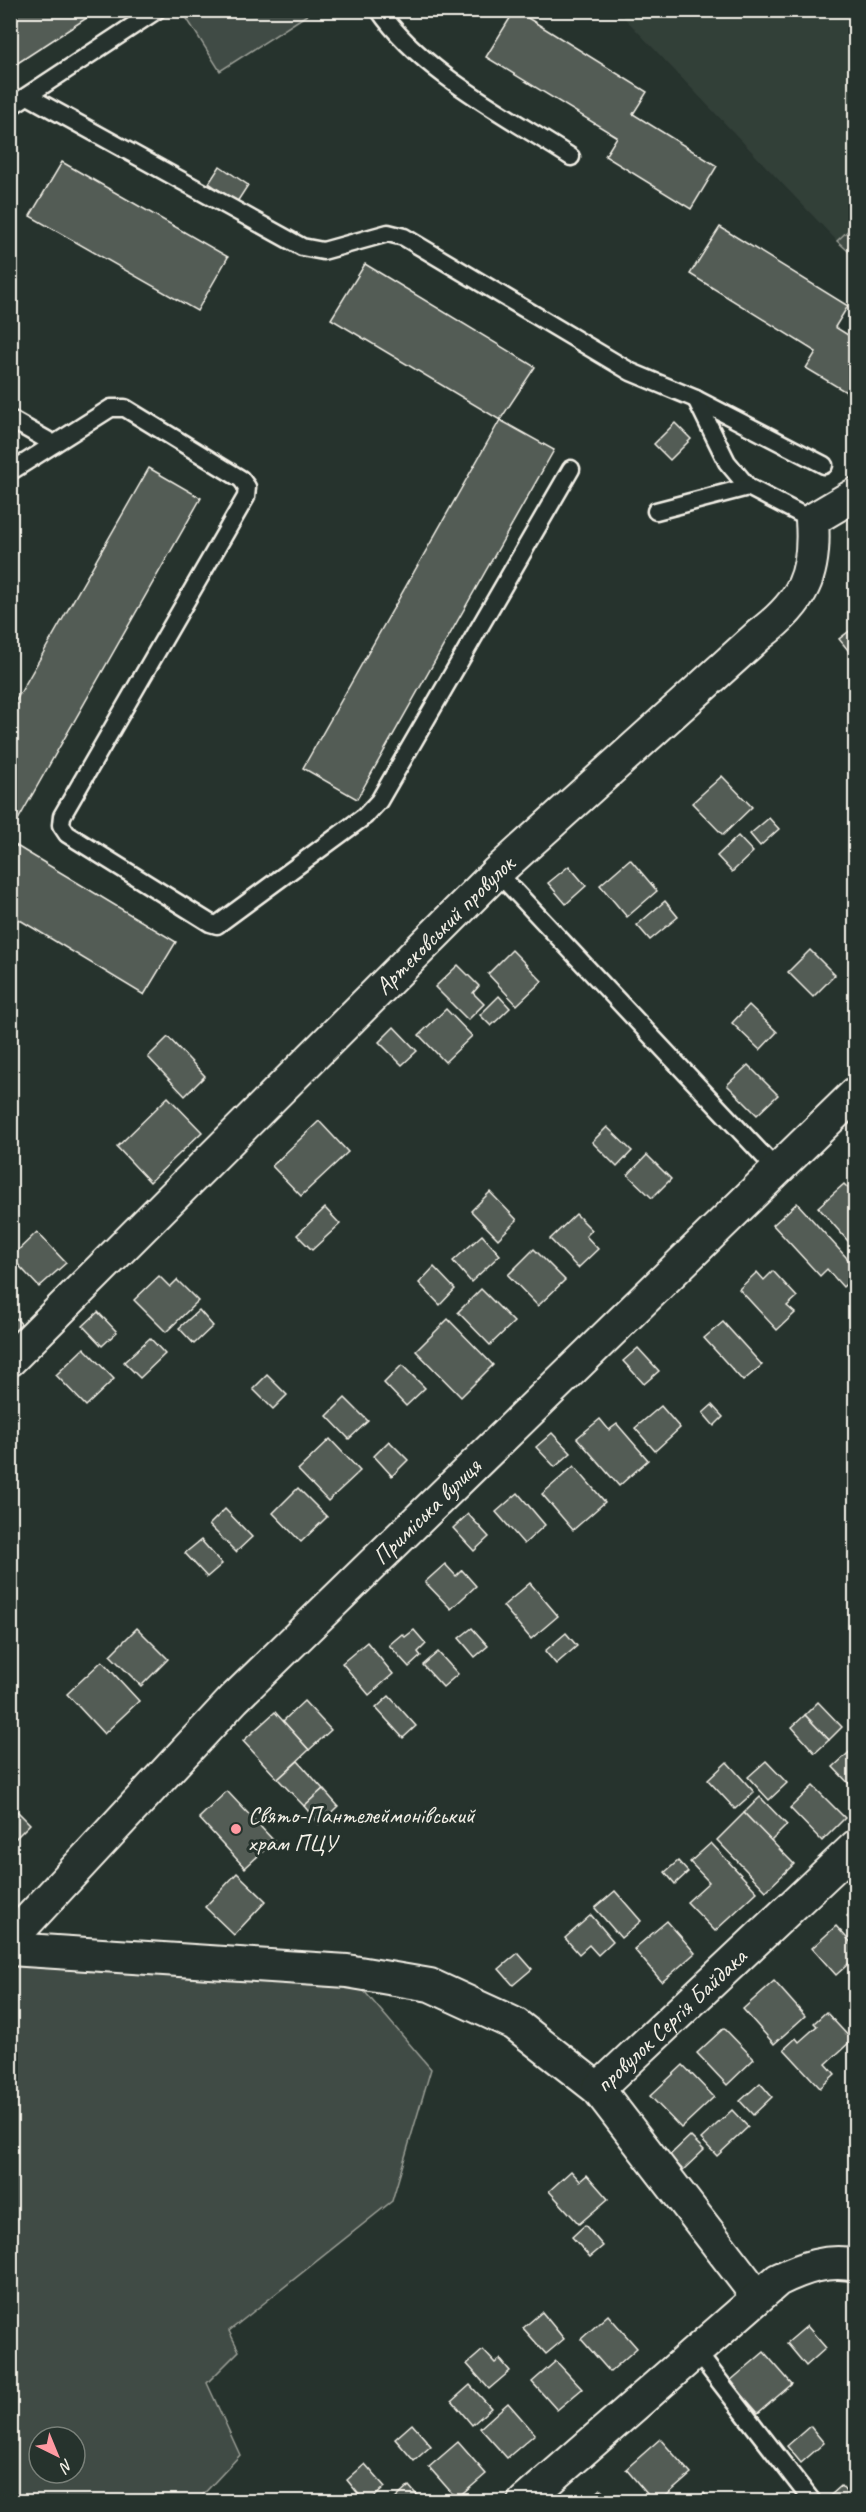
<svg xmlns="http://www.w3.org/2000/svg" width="866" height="2512" font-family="Caveat,sans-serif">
  <rect width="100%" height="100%" fill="#26332d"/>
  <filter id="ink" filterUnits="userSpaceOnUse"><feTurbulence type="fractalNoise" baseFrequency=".0167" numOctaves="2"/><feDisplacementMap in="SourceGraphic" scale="12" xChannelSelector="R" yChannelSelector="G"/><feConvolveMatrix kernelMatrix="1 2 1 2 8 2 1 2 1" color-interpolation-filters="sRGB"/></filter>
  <g filter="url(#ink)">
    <polygon fill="#333f39" points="618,11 855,11 855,224 837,241"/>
    <g fill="#414b45" stroke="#9a9e96" stroke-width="1.5" fill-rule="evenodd">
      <polygon points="190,10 313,10 313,11 220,71 184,14"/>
      <polygon points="855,224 855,257 837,241"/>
      <path d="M 10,1949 L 347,1971 L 431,2069 L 392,2201 L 229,2331 L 239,2351 L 207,2383 L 240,2455 L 197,2501 L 11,2501 ZM 39,2437 L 75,2437 L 75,2473 L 39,2473 Z"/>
    </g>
    <g fill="#525c55" stroke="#f4f1e8" stroke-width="1.5">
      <polygon points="10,10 99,10 10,68"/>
      <polygon points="515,10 647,92 633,114 717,166 691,209 605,156 617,137 486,57"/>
      <polygon points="62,162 228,257 197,311 30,216"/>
      <polygon points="220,166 248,185 237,202 209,183"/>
      <polygon points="720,227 848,306 835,327 856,340 856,398 806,368 816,352 690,274"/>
      <polygon points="365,264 535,367 500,420 331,319"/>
      <polygon points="500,420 554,450 357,799 303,768"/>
      <polygon points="675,423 691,439 670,460 654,444"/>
      <polygon points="149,468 201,498 10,834 10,711"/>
      <polygon points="856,626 856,660 839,639"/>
      <polygon points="722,776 752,807 723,835 692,803"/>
      <polygon points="769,818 779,829 760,846 750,834"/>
      <polygon points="738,836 753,852 732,872 717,856"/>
      <polygon points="10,842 176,942 144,995 10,914"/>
      <polygon points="630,859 657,891 627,917 600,885"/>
      <polygon points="569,866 586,886 566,904 548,883"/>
      <polygon points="665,901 678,917 650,940 637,925"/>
      <polygon points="512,950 542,981 517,1005 488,974"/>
      <polygon points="810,950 835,975 813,997 788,972"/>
      <polygon points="458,965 479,986 473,993 484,1004 468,1020 435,987"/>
      <polygon points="499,996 510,1008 491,1026 480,1015"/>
      <polygon points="749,1005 777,1032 760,1050 732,1023"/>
      <polygon points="446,1009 472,1036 445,1062 419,1035"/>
      <polygon points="394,1027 417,1051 402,1065 379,1042"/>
      <polygon points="168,1037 205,1076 185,1096 148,1057"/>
      <polygon points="748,1065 778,1095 757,1115 727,1085"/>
      <polygon points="168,1097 202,1132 150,1182 117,1147"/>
      <polygon points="319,1121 348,1152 301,1196 272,1166"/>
      <polygon points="607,1127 632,1151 617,1167 592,1142"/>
      <polygon points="647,1155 671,1179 652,1198 628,1175"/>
      <polygon points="844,1184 856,1196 856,1235 848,1241 818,1207"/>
      <polygon points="490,1192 517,1220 498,1239 471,1211"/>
      <polygon points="797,1203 856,1268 856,1275 843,1287 827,1269 820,1276 773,1225"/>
      <polygon points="325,1208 340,1224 312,1250 297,1235"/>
      <polygon points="576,1214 592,1230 586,1236 598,1249 578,1268 550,1239"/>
      <polygon points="37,1232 66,1263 39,1287 11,1257"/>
      <polygon points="482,1235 500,1255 471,1282 453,1261"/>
      <polygon points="534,1249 565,1280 538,1306 508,1275"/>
      <polygon points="434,1267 455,1289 440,1305 419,1283"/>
      <polygon points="773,1271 797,1297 787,1306 795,1313 777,1330 739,1289 757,1272 764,1280"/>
      <polygon points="159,1276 170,1287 177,1280 198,1301 166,1332 134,1300"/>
      <polygon points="481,1289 514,1322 490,1345 458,1312"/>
      <polygon points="199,1310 213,1326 194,1344 179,1328"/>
      <polygon points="10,1312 25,1328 10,1342"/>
      <polygon points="98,1312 117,1332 102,1346 83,1326"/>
      <polygon points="448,1319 493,1365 461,1397 416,1351"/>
      <polygon points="723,1322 762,1365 743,1381 704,1338"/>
      <polygon points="150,1338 165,1354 140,1378 124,1362"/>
      <polygon points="84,1348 114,1379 86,1406 56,1375"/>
      <polygon points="638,1348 659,1371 644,1384 623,1361"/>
      <polygon points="402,1365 425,1388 406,1406 384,1383"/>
      <polygon points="267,1375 287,1395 273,1409 253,1389"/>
      <polygon points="345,1398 368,1421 349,1439 327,1416"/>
      <polygon points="712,1405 723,1417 714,1426 703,1413"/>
      <polygon points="661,1406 680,1428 655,1451 635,1428"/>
      <polygon points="600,1419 609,1430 617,1424 648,1460 619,1486 577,1438"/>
      <polygon points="552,1433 571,1453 555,1467 536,1447"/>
      <polygon points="330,1439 360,1471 328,1501 298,1470"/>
      <polygon points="389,1441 408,1460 392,1476 374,1456"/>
      <polygon points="574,1466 605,1502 573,1530 542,1494"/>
      <polygon points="298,1488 327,1517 301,1542 273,1513"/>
      <polygon points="518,1493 545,1525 524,1544 496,1512"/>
      <polygon points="225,1509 252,1537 236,1552 209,1525"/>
      <polygon points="468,1514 489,1537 474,1551 453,1528"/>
      <polygon points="201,1540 222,1564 207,1577 185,1553"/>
      <polygon points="445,1564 456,1576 462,1570 476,1586 451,1609 425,1582"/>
      <polygon points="530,1583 558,1616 531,1639 503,1606"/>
      <polygon points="137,1628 168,1659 141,1686 110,1655"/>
      <polygon points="472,1628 488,1646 475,1657 459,1638"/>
      <polygon points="414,1630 426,1644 418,1652 421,1656 409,1667 389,1645 402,1634 405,1637"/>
      <polygon points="566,1633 577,1646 556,1664 545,1651"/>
      <polygon points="367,1642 393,1674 369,1695 342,1663"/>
      <polygon points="438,1652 458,1674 443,1687 423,1665"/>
      <polygon points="102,1661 139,1701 104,1734 67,1694"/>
      <polygon points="389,1696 416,1726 403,1738 376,1708"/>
      <polygon points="304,1701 331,1730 309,1750 283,1721"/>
      <polygon points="818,1702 842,1727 829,1740 805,1715"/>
      <polygon points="275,1712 309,1750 278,1779 243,1741"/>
      <polygon points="805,1715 829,1740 815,1753 792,1727"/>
      <polygon points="856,1746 856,1791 833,1767"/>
      <polygon points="298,1761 323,1789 304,1806 278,1779"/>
      <polygon points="766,1761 787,1783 769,1800 748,1777"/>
      <polygon points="727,1762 754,1792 735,1809 708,1780"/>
      <polygon points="813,1786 845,1818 822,1841 790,1808"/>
      <polygon points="323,1789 338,1806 319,1824 304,1806"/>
      <polygon points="227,1791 274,1841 245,1868 199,1818"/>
      <polygon points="760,1797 787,1825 771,1841 744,1813"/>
      <polygon points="11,1805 30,1824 15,1839 10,1834"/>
      <polygon points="744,1813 794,1864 766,1891 717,1840"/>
      <polygon points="711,1843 757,1892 715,1931 687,1902 709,1882 690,1862"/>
      <polygon points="678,1861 688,1872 675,1884 665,1872"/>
      <polygon points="237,1873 266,1901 234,1935 205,1907"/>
      <polygon points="615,1891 641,1921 621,1938 595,1908"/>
      <polygon points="856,1908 856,1924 847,1916"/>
      <polygon points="591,1915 613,1941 598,1955 589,1945 579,1954 565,1938"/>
      <polygon points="667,1921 695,1953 662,1982 634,1949"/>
      <polygon points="836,1926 856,1948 856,1957 836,1975 812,1948"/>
      <polygon points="518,1953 532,1969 513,1985 499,1969"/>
      <polygon points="774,1981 805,2016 774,2044 743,2009"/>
      <polygon points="826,2012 852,2040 826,2064 835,2074 820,2088 784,2049 796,2038 799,2042 817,2026 814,2023"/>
      <polygon points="724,2028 754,2059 727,2085 697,2053"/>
      <polygon points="683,2065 714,2097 681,2128 650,2096"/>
      <polygon points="760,2083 772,2097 753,2115 740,2101"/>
      <polygon points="732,2110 748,2127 717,2156 701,2139"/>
      <polygon points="690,2136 704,2150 683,2170 669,2156"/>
      <polygon points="571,2171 580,2181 587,2175 608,2199 579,2224 549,2191"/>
      <polygon points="585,2225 603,2246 590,2257 572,2237"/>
      <polygon points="542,2312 564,2339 546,2354 523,2328"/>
      <polygon points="608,2315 637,2348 610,2372 581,2339"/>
      <polygon points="807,2326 826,2348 806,2366 787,2343"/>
      <polygon points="483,2350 495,2363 500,2359 510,2371 489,2389 467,2364"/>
      <polygon points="764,2352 792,2384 758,2413 730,2381"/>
      <polygon points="556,2361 582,2389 557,2410 532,2382"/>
      <polygon points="470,2385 491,2408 472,2425 452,2401"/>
      <polygon points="508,2403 535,2434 507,2458 480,2428"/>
      <polygon points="412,2424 431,2446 414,2461 395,2439"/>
      <polygon points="810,2426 824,2443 801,2463 787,2446"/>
      <polygon points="660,2439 691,2474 659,2502 654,2502 626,2469"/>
      <polygon points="458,2442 486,2474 457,2499 429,2467"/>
      <polygon points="365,2464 385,2487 369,2502 365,2502 347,2480"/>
      <polygon points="409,2486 423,2502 392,2502"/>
      <polygon points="841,2486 855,2502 823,2502"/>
      <polygon points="601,2489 612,2502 587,2502"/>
      <polygon points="704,2493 711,2502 694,2502"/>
    </g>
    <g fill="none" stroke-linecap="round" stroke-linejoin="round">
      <defs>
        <g id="lane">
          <path d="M 379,10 C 422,73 508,116 571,157"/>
          <polyline points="28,96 302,247 323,251 388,233 404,237 631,372 696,399 824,465"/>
          <polyline points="10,107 157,10"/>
          <polyline points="696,399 727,462 748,487 812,520"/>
          <polyline points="10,419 54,444"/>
          <polyline points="10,472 111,408 125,408 241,479 247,487 246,497 62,816 61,825 67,834 210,923 217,925 365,816 379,801 571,469"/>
          <polyline points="656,511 748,487"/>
          <polyline points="497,872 776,1169"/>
          <polyline points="696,2351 812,2501"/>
        </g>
        <g id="street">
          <path id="s1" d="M 10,1360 L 497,872 L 759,635 C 803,602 816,575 812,520 L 856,494"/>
          <path id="s2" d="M 10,1940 L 234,1699 L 856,1093"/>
          <polyline points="10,1949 347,1971 430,1985 515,2024 598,2089 758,2297"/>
          <path id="s3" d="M 598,2089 L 856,1846"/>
          <path d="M 524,2502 L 778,2280 C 803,2268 827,2259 856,2265"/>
        </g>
      </defs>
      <use href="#lane" stroke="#f4f1e8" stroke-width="21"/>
      <use href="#street" stroke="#f4f1e8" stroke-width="36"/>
      <use href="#lane" stroke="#26332d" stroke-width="16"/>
      <use href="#street" stroke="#26332d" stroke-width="32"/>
    </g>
  </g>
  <circle fill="#ff9aa2" stroke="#26332d" stroke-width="2" cx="236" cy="1829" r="6"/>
  <g text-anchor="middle" stroke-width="6" stroke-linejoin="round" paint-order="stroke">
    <g font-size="24" fill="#f4f1e8" stroke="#26332d">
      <text dy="8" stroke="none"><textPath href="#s1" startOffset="615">Артековський провулок</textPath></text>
      <text dy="8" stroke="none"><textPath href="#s2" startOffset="598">Приміська вулиця</textPath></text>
      <text dy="8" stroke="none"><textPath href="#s3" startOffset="100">провулок Сергія Байдака</textPath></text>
    </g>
    <g font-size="24" fill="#f4f1e8" stroke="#26332d" text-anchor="start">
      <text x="248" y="1823">Свято-Пантелеймонівський<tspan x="248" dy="28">храм ПЦУ</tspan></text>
    </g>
  </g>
  <rect width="866" height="2512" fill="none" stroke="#26332d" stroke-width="36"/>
  <rect x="18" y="18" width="830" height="2476" fill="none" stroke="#f4f1e8" stroke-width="2" filter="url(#ink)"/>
  <g transform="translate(57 2455) rotate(137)"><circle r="28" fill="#26332d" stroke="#787f78" stroke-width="1.5"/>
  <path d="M0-4.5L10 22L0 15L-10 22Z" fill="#ff9aa2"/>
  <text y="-9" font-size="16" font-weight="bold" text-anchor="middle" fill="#f4f1e8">N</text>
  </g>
</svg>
